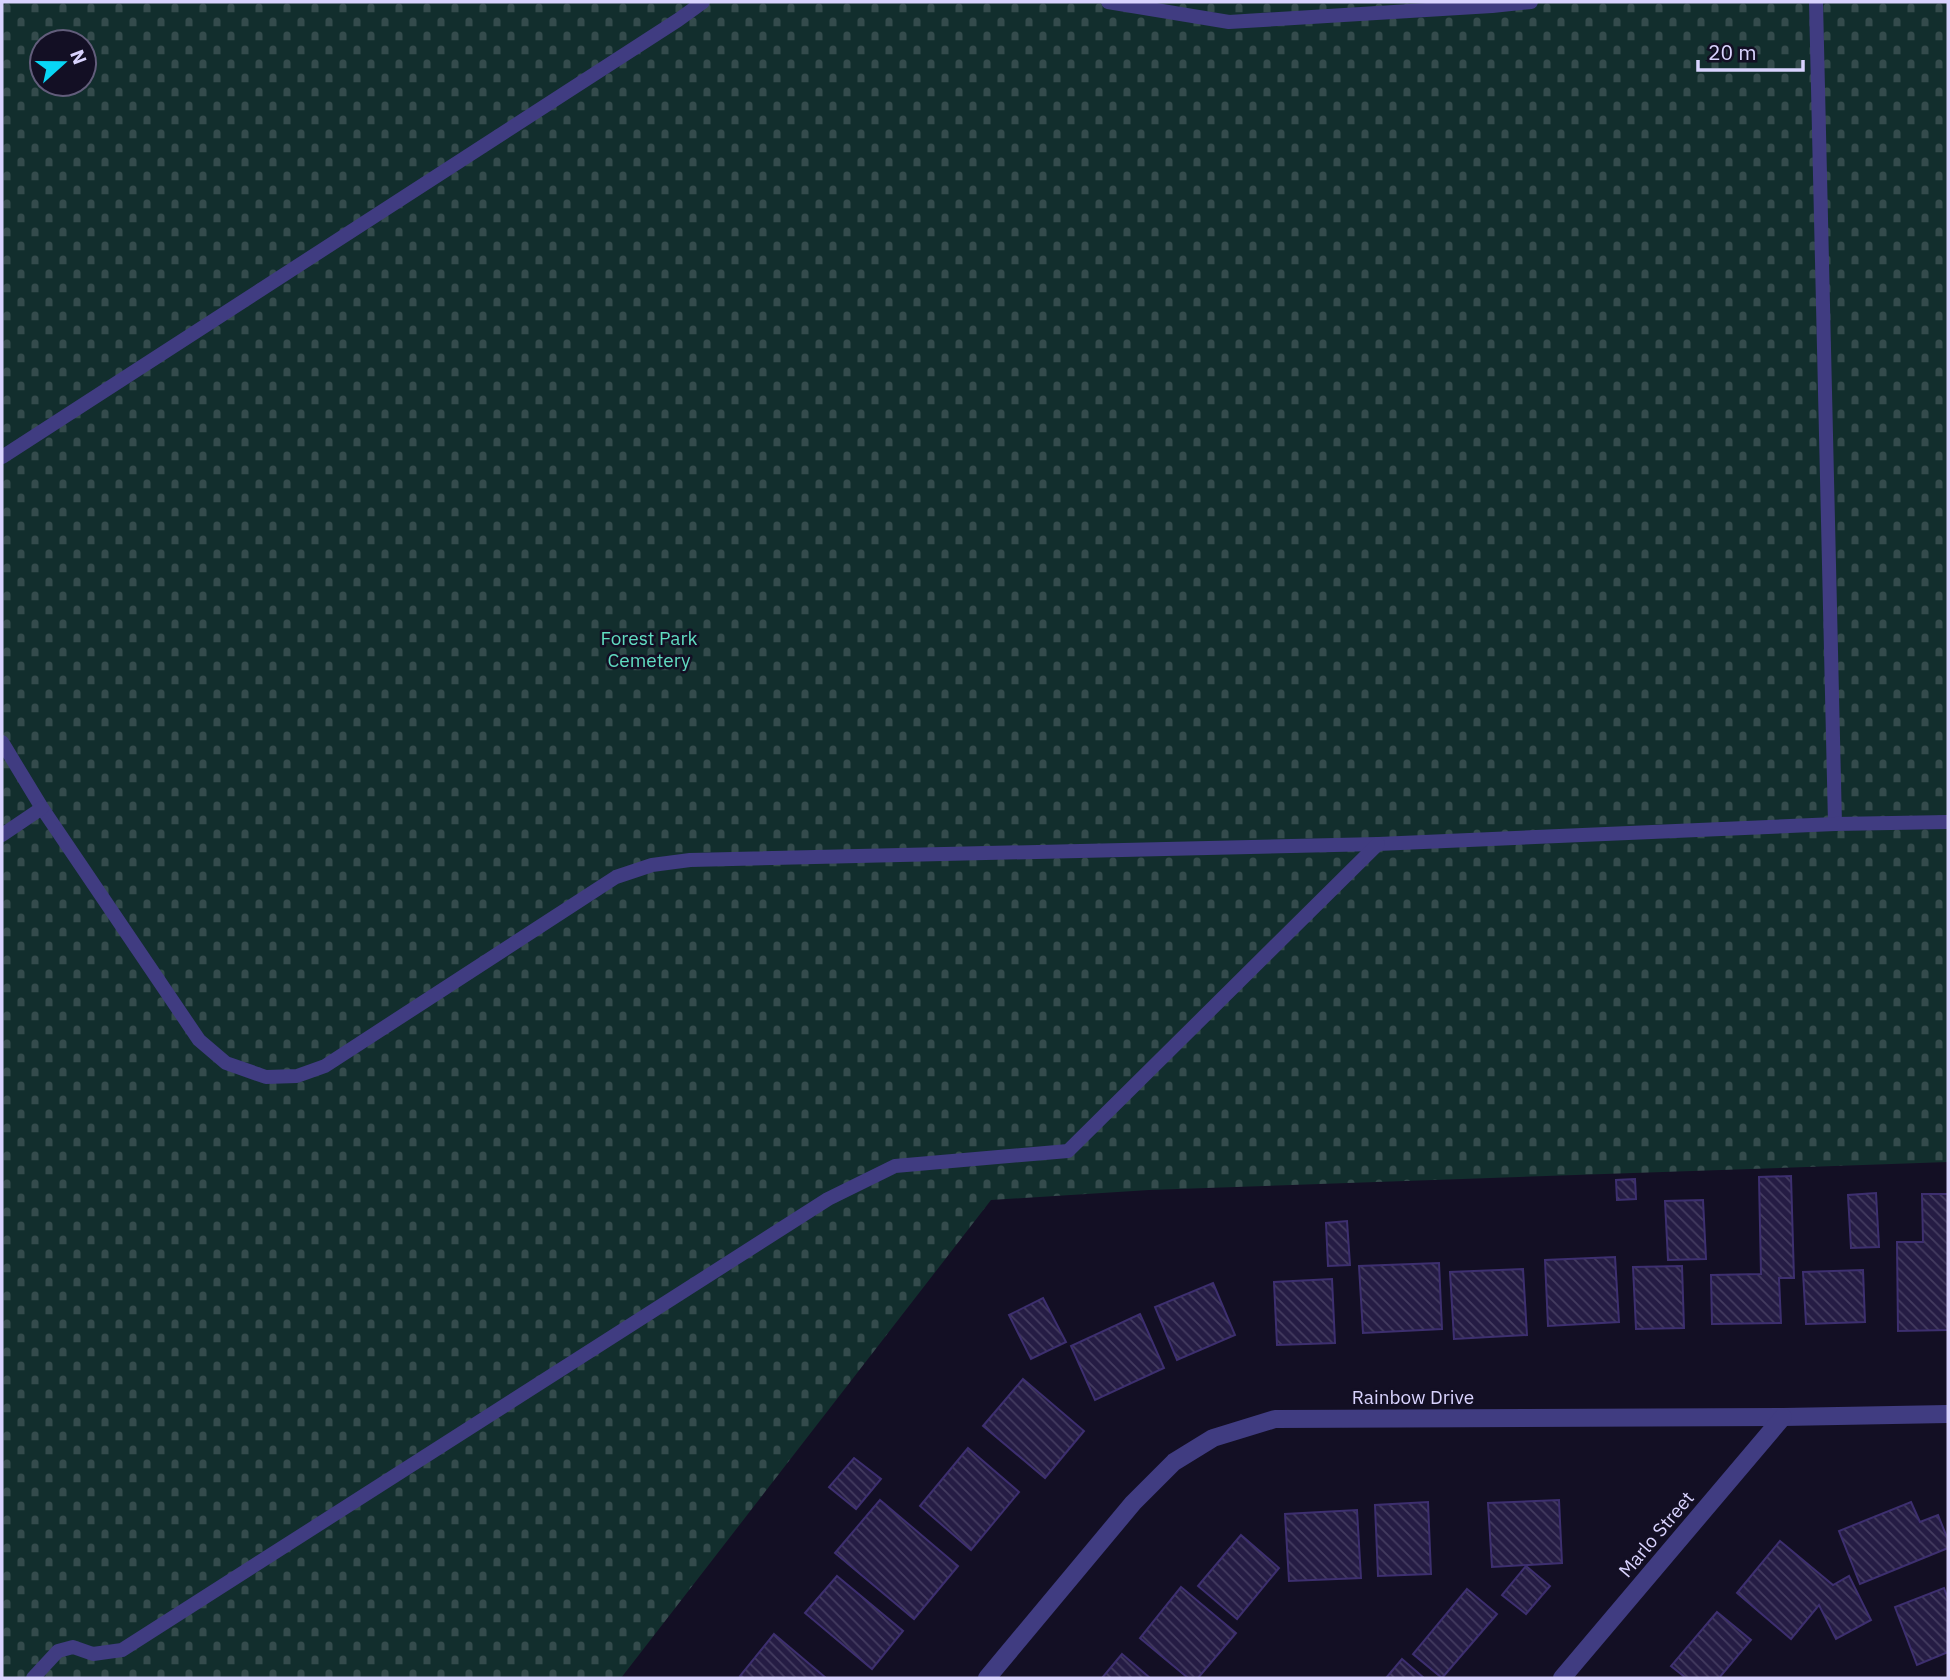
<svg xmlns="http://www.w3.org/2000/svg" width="1950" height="1680" font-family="'IBM Plex Sans',sans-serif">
  <defs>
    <pattern id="cemetery-stones" width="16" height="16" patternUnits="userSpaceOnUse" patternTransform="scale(1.75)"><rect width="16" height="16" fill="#122e2d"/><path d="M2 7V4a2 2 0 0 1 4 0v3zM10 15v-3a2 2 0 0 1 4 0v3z" fill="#344b4c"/></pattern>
    <pattern id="building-back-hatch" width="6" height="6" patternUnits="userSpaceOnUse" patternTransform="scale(1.75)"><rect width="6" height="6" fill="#251c44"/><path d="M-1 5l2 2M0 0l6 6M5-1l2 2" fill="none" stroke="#443c60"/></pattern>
  </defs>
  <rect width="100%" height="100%" fill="#130f24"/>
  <path fill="url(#cemetery-stones)" fill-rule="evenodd" d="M 2,2 L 1948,2 L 1948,1162 L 1149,1190 L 991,1200 L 621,1678 L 2,1678 ZM 42,42 L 84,42 L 84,84 L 42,84 Z"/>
  <g fill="url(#building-back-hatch)" stroke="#3d2f6f" stroke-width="2">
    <polygon points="1791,1176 1794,1278 1779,1278 1781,1323 1712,1324 1711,1275 1761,1274 1759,1177"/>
    <polygon points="1635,1179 1636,1199 1617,1200 1616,1180"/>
    <polygon points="1876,1193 1879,1247 1851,1248 1848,1195"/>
    <polygon points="1922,1194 1948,1194 1948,1330 1898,1331 1897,1242 1923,1242"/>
    <polygon points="1703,1200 1706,1259 1668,1260 1665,1201"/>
    <polygon points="1347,1221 1350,1265 1328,1266 1326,1223"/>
    <polygon points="1615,1257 1619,1322 1548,1326 1545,1260"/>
    <polygon points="1439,1263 1442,1329 1363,1333 1359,1266"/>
    <polygon points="1682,1266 1684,1328 1636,1329 1633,1267"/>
    <polygon points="1523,1269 1527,1335 1454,1339 1450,1272"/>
    <polygon points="1863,1270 1865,1322 1806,1324 1803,1272"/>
    <polygon points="1332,1279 1335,1343 1277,1345 1274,1282"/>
    <polygon points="1213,1283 1235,1335 1177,1360 1155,1307"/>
    <polygon points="1043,1298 1066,1342 1031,1359 1009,1315"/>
    <polygon points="1140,1314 1164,1368 1095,1400 1071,1346"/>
    <polygon points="1023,1379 1084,1431 1045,1478 983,1426"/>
    <polygon points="968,1448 1019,1492 971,1550 920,1506"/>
    <polygon points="854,1458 881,1479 856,1509 829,1487"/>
    <polygon points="880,1500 958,1566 914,1619 835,1553"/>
    <polygon points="1559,1500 1562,1563 1492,1567 1488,1503"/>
    <polygon points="1428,1502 1431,1574 1378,1576 1375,1505"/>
    <polygon points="1911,1502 1920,1522 1938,1515 1948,1540 1948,1548 1860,1584 1839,1531"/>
    <polygon points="1357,1510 1361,1578 1289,1581 1285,1514"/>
    <polygon points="1241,1535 1279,1568 1237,1619 1198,1586"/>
    <polygon points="1780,1541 1833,1585 1849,1576 1871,1620 1836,1639 1819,1605 1791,1639 1737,1593"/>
    <polygon points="1526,1566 1550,1586 1526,1614 1502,1595"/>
    <polygon points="837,1576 903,1631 872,1669 805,1613"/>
    <polygon points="1181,1587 1236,1633 1198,1678 1188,1678 1140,1638"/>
    <polygon points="1944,1588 1948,1599 1948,1652 1917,1665 1895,1607"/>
    <polygon points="1467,1589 1497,1614 1442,1678 1413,1654"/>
    <polygon points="1717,1612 1751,1640 1719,1678 1686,1678 1671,1666"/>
    <polygon points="774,1634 826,1678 743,1678 740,1676"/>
    <polygon points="1122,1654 1150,1678 1102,1678"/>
    <polygon points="1402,1659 1424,1678 1386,1678"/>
  </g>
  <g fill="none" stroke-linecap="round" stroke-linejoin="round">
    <g stroke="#403c81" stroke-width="14">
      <polyline points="1108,2 1229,22 1492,6 1531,2"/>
      <polyline points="1816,2 1835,824"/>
      <polyline points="2,457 678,20 703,2"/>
      <polyline points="2,742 42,808 199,1040 226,1063 266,1077 297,1076 325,1066 616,877 652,865 690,860 1378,844 1835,824 1948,822"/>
      <polyline points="2,835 42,808"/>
      <polyline points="33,1678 58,1651 73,1647 93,1654 122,1650 828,1199 895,1166 1068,1151 1378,844"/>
    </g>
    <g stroke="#403c81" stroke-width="18">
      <polyline points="987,1678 1133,1503 1174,1462 1213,1438 1275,1419 1783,1417 1948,1414"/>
      <polyline points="1562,1678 1783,1417"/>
    </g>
  </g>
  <g text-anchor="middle" stroke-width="5" stroke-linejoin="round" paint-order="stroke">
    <g font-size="19" fill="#61dcc1" stroke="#130f24">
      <text x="649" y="645">Forest Park<tspan x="649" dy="22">Cemetery</tspan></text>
    </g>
    <g font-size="19" fill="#d9d3fe" stroke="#130f24">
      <text x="1413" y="1404">Rainbow Drive</text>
      <text transform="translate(1656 1534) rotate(-50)" y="7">Marlo Street</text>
    </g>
  </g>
  <rect width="1950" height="1680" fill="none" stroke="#d9d3fe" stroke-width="7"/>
  <g transform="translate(63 63) rotate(69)"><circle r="33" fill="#130f24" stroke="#625d7b" stroke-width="2"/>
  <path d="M0-5L12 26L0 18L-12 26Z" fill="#08d6f5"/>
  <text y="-10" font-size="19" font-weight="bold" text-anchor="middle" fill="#d9d3fe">N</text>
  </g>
  <path d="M1698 60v10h105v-10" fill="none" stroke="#d9d3fe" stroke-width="3.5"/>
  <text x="1708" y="60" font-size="21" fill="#d9d3fe" stroke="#130f24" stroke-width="5" paint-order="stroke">20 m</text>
</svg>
